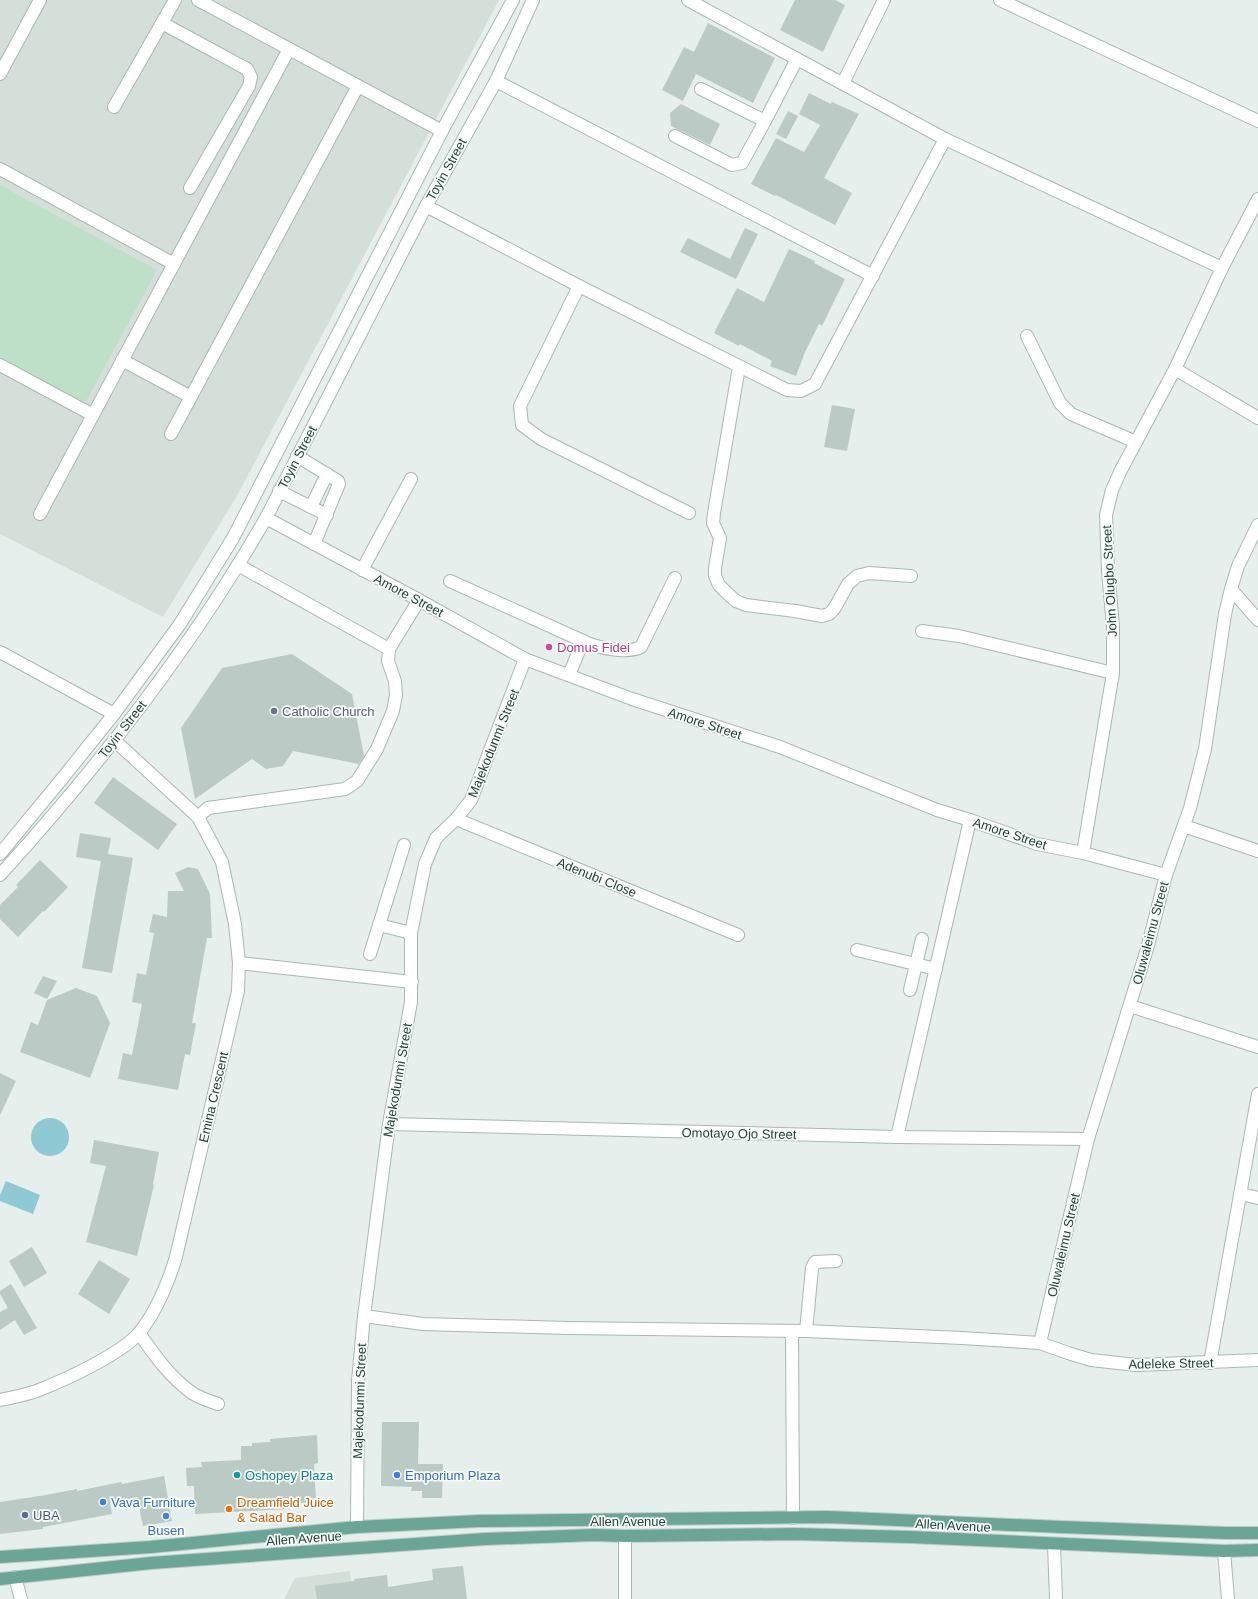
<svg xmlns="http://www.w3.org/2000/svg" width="1258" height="1599" font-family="Helvetica,sans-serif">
  <rect width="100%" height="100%" fill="#e6efeb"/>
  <g fill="#d4dfda">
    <polygon points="0,0 499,0 237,496 163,617 0,534"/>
    <polygon points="350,1571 353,1599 284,1599 295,1578"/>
  </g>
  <polygon fill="#bfe0c8" points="0,185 157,270 85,403 0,357"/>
  <g fill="#8ec9d4">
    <circle cx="50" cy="1137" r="19"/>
    <polygon points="6,1181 40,1195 33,1214 0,1201 0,1195"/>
  </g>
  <g fill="#bbcac4">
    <polygon points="795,0 835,0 845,5 823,52 780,30"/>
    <polygon points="708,23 775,58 753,103 696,74 683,101 662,90 684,47 694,52"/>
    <polygon points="809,93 831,104 832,102 859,114 824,178 852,193 835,225 776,195 775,196 751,184 776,138 804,152 820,125 799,114"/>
    <polygon points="681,104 720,124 710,145 671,126 670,113"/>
    <polygon points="788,111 798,116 786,139 776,134"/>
    <polygon points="745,228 758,234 736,279 680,252 688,238 730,259"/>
    <polygon points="789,249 815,261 814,263 845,279 822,326 819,324 805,352 796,376 770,366 772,361 740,344 739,346 714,333 737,288 764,302"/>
    <polygon points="832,405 855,409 847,451 824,447"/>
    <polygon points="292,654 352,694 364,756 359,764 293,751 283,766 266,769 252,759 195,799 181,728 222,668"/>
    <polygon points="113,777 177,824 158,850 94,803"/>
    <polygon points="80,833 111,838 108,854 133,858 112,973 82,968 101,861 76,857"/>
    <polygon points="40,860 68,887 44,912 43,911 18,937 0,919 0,905 18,887 16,885"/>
    <polygon points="188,867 198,869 210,894 212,938 207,938 192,1023 196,1023 190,1055 185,1054 178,1090 118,1079 123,1053 132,1055 142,1004 132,1002 137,973 146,975 154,933 149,932 153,914 167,917 168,891 184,891 175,873"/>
    <polygon points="43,976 57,981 47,999 34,993"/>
    <polygon points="76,988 97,996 110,1023 90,1078 20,1052 31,1022 38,1025 47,1000"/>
    <polygon points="0,1073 16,1081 0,1115"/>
    <polygon points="94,1140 159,1152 153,1184 154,1185 137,1256 86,1242 106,1166 90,1163"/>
    <polygon points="32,1247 47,1273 24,1287 9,1261"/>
    <polygon points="99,1260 130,1279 109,1314 78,1294"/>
    <polygon points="11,1284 37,1328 24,1335 15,1320 0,1330 0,1312 8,1308 0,1294 0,1291"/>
    <polygon points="382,1422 419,1422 418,1464 443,1464 442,1498 422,1498 422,1491 411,1491 412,1487 381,1486"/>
    <polygon points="317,1435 318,1463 314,1464 316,1502 289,1504 289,1509 195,1514 194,1486 187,1486 186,1468 202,1467 201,1462 241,1460 241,1446 252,1446 252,1443 270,1442 270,1439"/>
    <polygon points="164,1476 172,1521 143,1526 137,1497 110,1503 112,1514 43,1527 43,1529 0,1534 0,1502 46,1495 77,1489 77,1491 121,1482 122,1484"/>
    <polygon points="463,1566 467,1599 317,1599 315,1586 355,1581 354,1579 387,1575 388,1587 433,1580 432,1569"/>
  </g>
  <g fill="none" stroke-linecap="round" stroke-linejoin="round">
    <defs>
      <g id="minor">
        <polyline points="198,0 442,131"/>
        <polyline points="688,0 945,139 1222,268"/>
        <polyline points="1000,0 1258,121"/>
        <polyline points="162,23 247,69 251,77 249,86 190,188"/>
        <polyline points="0,74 40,0"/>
        <polyline points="496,81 873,276"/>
        <polyline points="843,83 884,0"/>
        <polyline points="701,89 765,121"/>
        <polyline points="114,107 175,0"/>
        <polyline points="675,136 732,165 742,163 765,121 797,59"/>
        <polyline points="0,169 174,264"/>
        <polyline points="426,206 579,286 787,390 801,391 815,384 945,139"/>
        <polyline points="579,286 520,406 522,425 541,439 689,513"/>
        <polyline points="1027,336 1060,403 1071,414 1136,442"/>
        <polyline points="122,360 191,397"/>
        <polyline points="0,365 93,415"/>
        <polyline points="739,367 714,513 713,523 720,538 715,568 715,576 719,585 727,593 736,601 746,605 795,611 822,616 829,614 834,609 848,584 857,576 869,573 911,576"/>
        <polyline points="1175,369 1258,418"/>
        <polyline points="171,434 358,86"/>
        <polyline points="297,456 338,481 339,484 314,544"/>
        <polyline points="279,491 327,515"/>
        <polyline points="311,507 327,474"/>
        <polyline points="40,514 289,49"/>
        <polyline points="266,518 419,600 525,659 632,699 780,747 937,810 970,820 1037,844 1083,853 1166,875"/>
        <polyline points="238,565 389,649 419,600"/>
        <polyline points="362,570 411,479"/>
        <polyline points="450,581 583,641"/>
        <polyline points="1231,589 1258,620"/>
        <polyline points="922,631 959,636 1113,673"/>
        <polyline points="0,652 114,714"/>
        <path d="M 569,675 L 583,641 C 597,648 627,654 641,647 L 675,578"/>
        <polyline points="198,817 208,808 345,789 357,781 377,749 393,711 396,695 395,681 388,661 389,649"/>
        <polyline points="456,819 738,935"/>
        <polyline points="1184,826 1258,851"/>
        <polyline points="1083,853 1113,673 1113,626 1108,571 1106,515 1112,490 1121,470 1175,369 1222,268 1258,199"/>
        <polyline points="0,854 61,780 114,714 180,624 233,538 442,131 513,0"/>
        <path d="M 0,875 C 100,765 192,647 266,518 L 426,206 L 496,81 L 533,0"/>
        <polyline points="379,925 411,933"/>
        <polyline points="857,950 936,969"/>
        <polyline points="370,954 404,845"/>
        <polyline points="239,963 412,982"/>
        <polyline points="910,990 922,939"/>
        <polyline points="1130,1006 1258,1047"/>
        <polyline points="389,1124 897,1137 1088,1139"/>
        <polyline points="897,1137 970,820"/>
        <polyline points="1240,1194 1258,1198"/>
        <polyline points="364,1316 423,1324 567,1328 806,1331 962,1338 1040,1343 1068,1353 1091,1360 1136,1365 1258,1360"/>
        <polyline points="806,1331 812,1268 815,1262 836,1261"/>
        <polyline points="792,1332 793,1518"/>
        <path d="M 139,1333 C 155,1356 169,1376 192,1393 C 200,1398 209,1401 218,1404"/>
        <polyline points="1040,1343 1088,1139 1147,949 1166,875 1190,808 1205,749 1225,614 1231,589 1238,566 1258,525"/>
        <polyline points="1210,1363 1258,1094"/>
        <path d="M 0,1400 C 13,1397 27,1395 39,1390 C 65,1380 121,1354 139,1333 C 157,1311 168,1283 176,1257 L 238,991 L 239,963 L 235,924 L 222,862 L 198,817 L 114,740"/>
        <polyline points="357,1527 358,1381 364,1316 389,1124 411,1002 411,933 425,864 436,838 456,819 471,800 525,659"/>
        <polyline points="1054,1544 1056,1599"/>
        <polyline points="1224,1551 1228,1599"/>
        <polyline points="15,1577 21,1599"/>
        <polyline points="625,1599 625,1536"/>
      </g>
      <g id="major">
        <polyline points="0,1557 151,1547 357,1527 479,1521 828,1517 1061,1527 1226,1533 1258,1533"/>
        <polyline points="0,1579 151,1563 485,1539 594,1535 625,1536 794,1534 910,1537 1224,1551 1258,1550"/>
      </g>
    </defs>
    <use href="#minor" stroke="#a8b8b2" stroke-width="14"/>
    <use href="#major" stroke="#c2cac8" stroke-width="14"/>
    <use href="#minor" stroke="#fff" stroke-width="12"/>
    <use href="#major" stroke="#6aa596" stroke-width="12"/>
  </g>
  <circle fill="#d1479c" stroke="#f7fbf9" stroke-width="1.5" cx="549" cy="647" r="4"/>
  <circle fill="#6b7280" stroke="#f7fbf9" stroke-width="1.5" cx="274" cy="711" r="4"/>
  <circle fill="#0f9aa8" stroke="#f7fbf9" stroke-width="1.5" cx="237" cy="1475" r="4"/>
  <g fill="#3f7fe0" stroke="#f7fbf9" stroke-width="1.5">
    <circle cx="397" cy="1475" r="4"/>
    <circle cx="103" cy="1502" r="4"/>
    <circle cx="166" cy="1516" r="4"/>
  </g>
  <circle fill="#e8710a" stroke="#f7fbf9" stroke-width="1.5" cx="229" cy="1509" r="4"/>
  <circle fill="#5c6f8a" stroke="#f7fbf9" stroke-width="1.5" cx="25" cy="1515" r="4"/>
  <g text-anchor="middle" stroke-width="3.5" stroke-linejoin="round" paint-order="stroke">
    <g font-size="13" fill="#24423a" stroke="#f7fbf9">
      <text transform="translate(446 169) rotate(-61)" y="5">Toyin Street</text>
      <text transform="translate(297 457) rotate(-63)" y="5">Toyin Street</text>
      <text transform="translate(1109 581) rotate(-93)" y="5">John Olugbo Street</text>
      <text transform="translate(409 595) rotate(28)" y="5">Amore Street</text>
      <text transform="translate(705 723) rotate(18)" y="5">Amore Street</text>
      <text transform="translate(122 729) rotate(-52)" y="5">Toyin Street</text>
      <text transform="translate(493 743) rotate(-68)" y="5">Majekodunmi Street</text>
      <text transform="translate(1010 833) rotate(18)" y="5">Amore Street</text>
      <text transform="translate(597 877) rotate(22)" y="5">Adenubi Close</text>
      <text transform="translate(1150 933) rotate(-75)" y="5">Oluwaleimu Street</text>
      <text transform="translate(397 1080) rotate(-80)" y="5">Majekodunmi Street</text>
      <text transform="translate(213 1097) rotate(-77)" y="5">Emina Crescent</text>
      <text transform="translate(739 1133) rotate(1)" y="5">Omotayo Ojo Street</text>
      <text transform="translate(1063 1245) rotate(-77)" y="5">Oluwaleimu Street</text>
      <text transform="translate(1171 1363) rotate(-1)" y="5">Adeleke Street</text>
      <text transform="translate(359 1401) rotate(-88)" y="5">Majekodunmi Street</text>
      <text x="628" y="1526">Allen Avenue</text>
      <text transform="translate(953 1525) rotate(3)" y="5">Allen Avenue</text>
      <text transform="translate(304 1538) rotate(-4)" y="5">Allen Avenue</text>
    </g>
    <g font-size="13" fill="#b23c85" stroke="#f7fbf9" text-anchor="start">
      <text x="557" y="652">Domus Fidei</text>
    </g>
    <g font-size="13" fill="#5b616d" stroke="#f7fbf9" text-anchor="start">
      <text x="282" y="716">Catholic Church</text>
    </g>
    <g font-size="13" fill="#0d838f" stroke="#f7fbf9" text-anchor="start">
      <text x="245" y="1480">Oshopey Plaza</text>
    </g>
    <g font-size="13" fill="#366cbe" stroke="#f7fbf9" text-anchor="start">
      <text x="405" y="1480">Emporium Plaza</text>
      <text x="111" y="1507">Vava Furniture</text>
      <text x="166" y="1535" text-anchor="middle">Busen</text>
    </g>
    <g font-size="13" fill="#c56008" stroke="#f7fbf9" text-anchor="start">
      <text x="237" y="1507">Dreamfield Juice<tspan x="237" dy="15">&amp; Salad Bar</tspan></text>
    </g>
    <g font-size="13" fill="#4e5e75" stroke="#f7fbf9" text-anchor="start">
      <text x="33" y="1520">UBA</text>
    </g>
  </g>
</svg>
